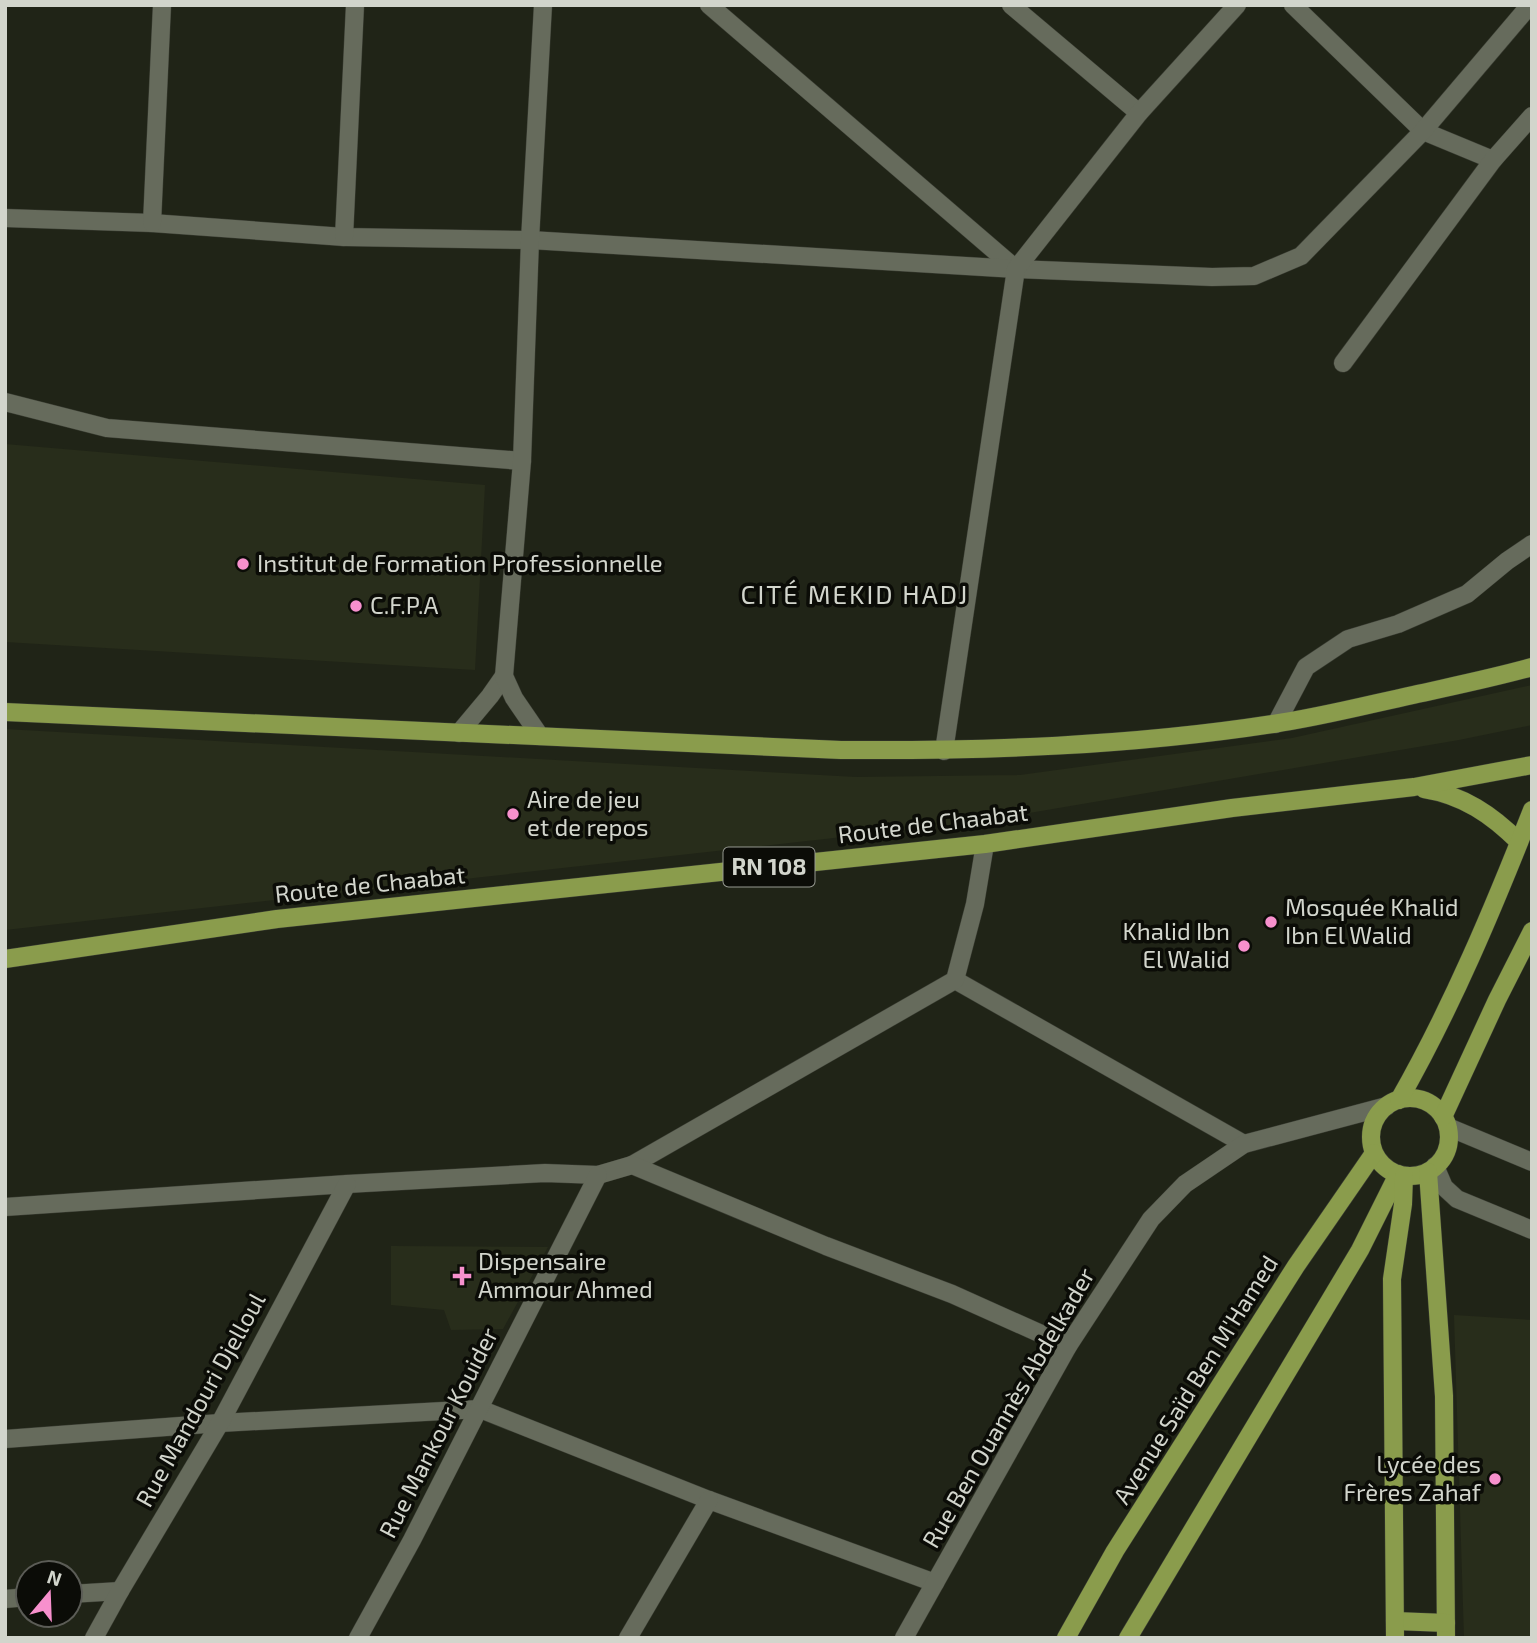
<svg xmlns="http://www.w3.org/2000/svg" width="1537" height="1643" font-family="'Exo 2',sans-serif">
  <rect width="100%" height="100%" fill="#202417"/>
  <g fill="#282d1b">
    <polygon points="5,444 485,485 475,670 5,642"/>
    <polygon points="1532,685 1532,725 1459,740 977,822 5,930 5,729 856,777 1020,775 1292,738"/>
    <polygon points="391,1246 548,1247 503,1329 451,1330 444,1310 391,1305"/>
    <polygon points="1454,1315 1532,1320 1532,1638 1464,1638"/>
  </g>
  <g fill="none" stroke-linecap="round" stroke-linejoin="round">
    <defs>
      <g id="minor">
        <polyline points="709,5 1016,269"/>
        <polyline points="1011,5 1139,113"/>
        <polyline points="1293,5 1423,131 1493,160"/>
        <polyline points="5,218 152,223 344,237 530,240 1016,269 1212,277 1254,276 1301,256 1423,131 1530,5"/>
        <polyline points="152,223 162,5"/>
        <polyline points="344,237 355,5"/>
        <polyline points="1343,363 1493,160 1532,116"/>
        <polyline points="5,402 107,428 522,461"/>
        <polyline points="1276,724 1306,667 1348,639 1398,624 1467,594 1507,561 1532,544"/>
        <polyline points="459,733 490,696 504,676"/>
        <polyline points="540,736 514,698 504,676 522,461 530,240 543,5"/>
        <polyline points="944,751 1016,269 1139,113 1237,5"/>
        <polyline points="955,980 1244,1144"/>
        <polyline points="632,1165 955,980 975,904 985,844"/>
        <polyline points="5,1207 347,1184 545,1173 598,1175 632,1165 826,1246 952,1294 1068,1346"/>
        <polyline points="5,1439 220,1423 480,1409 709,1500 935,1583"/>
        <polyline points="70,1594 120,1591"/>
        <polyline points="5,1599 28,1597"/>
        <polyline points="94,1638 120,1591 220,1423 347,1184"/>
        <polyline points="358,1638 412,1540 598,1175"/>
        <polyline points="628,1638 709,1500"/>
        <polyline points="904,1638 1068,1346 1151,1219 1185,1184 1244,1144 1387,1106"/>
      </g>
      <g id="tertiary">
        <polyline points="1448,1127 1532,1162"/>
        <polyline points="1435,1166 1444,1187 1457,1199 1532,1230"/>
      </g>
      <g id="primary">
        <path d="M 5,712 L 841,750 C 985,751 1131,746 1273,724 C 1321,717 1367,705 1413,695 C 1453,686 1493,678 1532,667"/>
        <path d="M 1424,789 C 1463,795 1492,815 1519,842"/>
        <polyline points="5,959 277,919 985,844 1232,808 1414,787 1532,765"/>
        <circle cx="1410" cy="1137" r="39"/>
        <path d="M 1399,1100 C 1452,1007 1493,909 1532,810"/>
        <polyline points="1443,1117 1497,1000 1532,931"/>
        <polyline points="1428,1172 1444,1396 1446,1638"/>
        <polyline points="1395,1621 1446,1623"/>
        <polyline points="1066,1638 1115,1551 1296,1266 1374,1153"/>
        <polyline points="1128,1638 1360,1250 1398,1174"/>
        <polyline points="1395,1638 1392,1279 1403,1204 1404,1176"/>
      </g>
    </defs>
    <use href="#minor" stroke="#3a3d33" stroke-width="19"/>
    <use href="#tertiary" stroke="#3a3d33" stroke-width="19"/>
    <use href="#primary" stroke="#3a3d33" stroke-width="19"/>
    <use href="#minor" stroke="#666b5c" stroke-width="18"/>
    <use href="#tertiary" stroke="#666b5c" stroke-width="18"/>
    <use href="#primary" stroke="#8a9c4c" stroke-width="18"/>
  </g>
  <g fill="#f790cd" stroke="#0b0c07" stroke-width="2.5">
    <circle cx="243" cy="564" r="7"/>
    <circle cx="356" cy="606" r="7"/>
    <circle cx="513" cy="814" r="7"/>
    <circle cx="1271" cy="922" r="7"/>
    <circle cx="1244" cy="946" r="7"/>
    <path d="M458.5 1265.5h7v7h7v7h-7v7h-7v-7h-7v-7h7z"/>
    <circle cx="1495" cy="1479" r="7"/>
  </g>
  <g text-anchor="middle" stroke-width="7" stroke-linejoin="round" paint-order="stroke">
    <rect fill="#0b0c07" stroke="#969991" stroke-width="2" x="723.5" y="847.5" width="91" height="39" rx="5"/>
    <g font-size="23" font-weight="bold" fill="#d2d5cc">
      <text x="769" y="875">RN 108</text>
    </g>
    <g font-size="24" fill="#d2d5cc" stroke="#0b0c07" text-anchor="start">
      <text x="257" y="572">Institut de Formation Professionnelle</text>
      <text x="370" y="614">C.F.P.A</text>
      <text x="527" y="808">Aire de jeu<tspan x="527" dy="28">et de repos</tspan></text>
      <text x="1285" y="916">Mosquée Khalid<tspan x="1285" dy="28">Ibn El Walid</tspan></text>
      <text x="1230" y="940" text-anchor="end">Khalid Ibn<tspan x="1230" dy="28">El Walid</tspan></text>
      <text x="478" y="1270">Dispensaire<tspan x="478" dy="28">Ammour Ahmed</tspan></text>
      <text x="1481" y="1473" text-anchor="end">Lycée des<tspan x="1481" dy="28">Frères Zahaf</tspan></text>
    </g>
    <g font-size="24" fill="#d2d5cc" stroke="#0b0c07">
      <text transform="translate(933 824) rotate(-7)" y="8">Route de Chaabat</text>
      <text transform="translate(370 885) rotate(-6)" y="8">Route de Chaabat</text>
      <text transform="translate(1196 1380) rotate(-58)" y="8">Avenue Saïd Ben M'Hamed</text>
      <text transform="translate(201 1400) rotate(-61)" y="8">Rue Mandouri Djelloul</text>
      <text transform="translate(1009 1408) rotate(-60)" y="8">Rue Ben Ouannès Abdelkader</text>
      <text transform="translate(439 1433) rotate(-63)" y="8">Rue Mankour Kouider</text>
    </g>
    <g font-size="26" letter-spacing="2" fill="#d2d5cc" stroke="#0b0c07">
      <text x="855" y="604">CITÉ MEKID HADJ</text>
    </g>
  </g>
  <rect width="1537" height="1643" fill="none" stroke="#d2d5cc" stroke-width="14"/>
  <g transform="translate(49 1594) rotate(19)"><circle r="33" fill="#0b0c07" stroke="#5b5c56" stroke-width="2"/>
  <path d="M0-5L12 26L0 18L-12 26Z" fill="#f790cd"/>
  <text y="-10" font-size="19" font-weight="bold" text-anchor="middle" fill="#d2d5cc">N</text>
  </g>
</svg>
